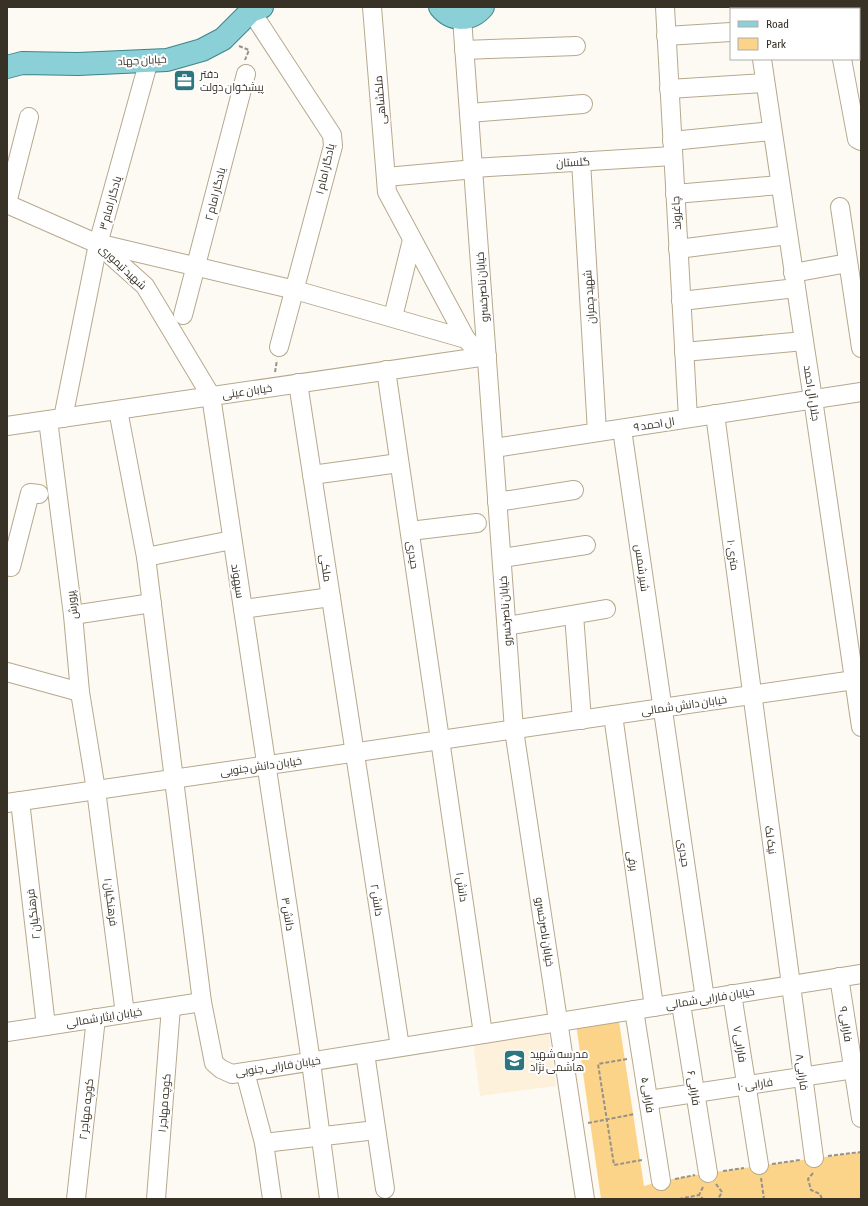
<svg xmlns="http://www.w3.org/2000/svg" width="868" height="1206" font-family="'Asap Condensed',Cairo,sans-serif">
  <rect width="100%" height="100%" fill="#fdfaf4"/>
  <polygon fill="#fdf1dc" points="547,1023 556,1086 480,1096 472,1034"/>
  <polygon fill="#fbd489" points="619,1021 644,1186 661,1181 708,1173 861,1152 861,1199 601,1199 576,1024"/>
  <g fill="none" stroke-linecap="round" stroke-linejoin="round">
    <defs>
      <g id="minor">
        <polyline points="250,7 251,11 332,135 333,146 279,347"/>
        <polyline points="372,7 387,192 466,339"/>
        <polyline points="665,7 688,418"/>
        <polyline points="754,7 754,9"/>
        <polyline points="462,18 514,730 585,1199"/>
        <polyline points="666,36 731,32"/>
        <polyline points="859,44 861,44"/>
        <polyline points="464,50 576,46"/>
        <polyline points="762,59 804,341 813,399 861,727"/>
        <polyline points="842,59 857,139 861,141"/>
        <polyline points="669,89 765,83"/>
        <polyline points="469,113 583,104"/>
        <polyline points="672,141 772,131"/>
        <polyline points="581,161 597,432"/>
        <polyline points="473,168 673,156"/>
        <polyline points="386,177 464,170"/>
        <polyline points="675,194 780,185"/>
        <polyline points="7,203 29,117"/>
        <polyline points="7,204 98,244 145,286 211,396 311,1062 329,1199"/>
        <polyline points="840,207 861,348"/>
        <polyline points="101,244 295,290 466,339 482,356"/>
        <polyline points="678,249 788,235"/>
        <polyline points="793,273 848,263"/>
        <polyline points="681,301 796,288"/>
        <polyline points="183,315 246,74"/>
        <polyline points="393,317 412,240"/>
        <polyline points="684,352 804,341"/>
        <polyline points="386,370 483,1034"/>
        <polyline points="298,383 400,1047"/>
        <polyline points="118,410 146,557 202,1002 214,1063 221,1069 232,1074 861,974"/>
        <polyline points="715,414 814,1158"/>
        <polyline points="63,418 98,244 149,60"/>
        <polyline points="48,420 73,615 80,692 96,790 125,1014"/>
        <polyline points="7,426 487,356"/>
        <polyline points="622,429 705,999"/>
        <polyline points="494,448 861,392"/>
        <polyline points="312,475 399,463"/>
        <polyline points="497,502 574,490"/>
        <polyline points="410,531 477,523"/>
        <polyline points="146,557 232,540"/>
        <polyline points="502,558 586,545"/>
        <polyline points="11,567 30,493 39,494"/>
        <polyline points="243,609 331,597"/>
        <polyline points="73,615 152,603"/>
        <polyline points="574,615 582,720"/>
        <polyline points="507,626 606,609"/>
        <polyline points="7,672 80,692"/>
        <polyline points="613,715 654,1007"/>
        <polyline points="20,801 46,1026"/>
        <polyline points="7,803 861,679"/>
        <polyline points="839,977 861,1118"/>
        <polyline points="732,994 759,1165"/>
        <polyline points="681,1004 708,1173"/>
        <polyline points="634,1010 661,1181"/>
        <polyline points="7,1032 202,1002"/>
        <polyline points="365,1053 385,1189"/>
        <polyline points="245,1072 264,1143 272,1199"/>
        <polyline points="649,1100 861,1068"/>
        <polyline points="264,1143 376,1130"/>
        <polyline points="76,1199 96,1018"/>
        <polyline points="156,1199 171,1007"/>
      </g>
      <g id="major">
        <path d="M 440,7 C 452,22 471,21 483,7"/>
        <polyline points="7,67 22,63 78,64 167,60 202,50 223,39 251,11 262,7"/>
      </g>
    </defs>
    <use href="#minor" stroke="#b7a88d" stroke-width="20"/>
    <use href="#major" stroke="#3c8488" stroke-width="24"/>
    <g stroke="#969289" stroke-width="2" stroke-dasharray="4 2" stroke-linecap="butt">
      <polyline points="239,46 249,50 245,60"/>
      <polyline points="275,372 277,360"/>
      <polyline points="627,1059 598,1064 614,1165 642,1160"/>
      <polyline points="588,1123 635,1114"/>
      <polyline points="828,1156 861,1152"/>
      <polyline points="772,1164 800,1160"/>
      <polyline points="723,1171 744,1168"/>
      <polyline points="813,1173 808,1179 811,1190 820,1194 822,1199"/>
      <polyline points="761,1178 764,1199"/>
      <polyline points="675,1179 695,1175"/>
      <polyline points="716,1184 722,1192 718,1199"/>
      <polyline points="703,1187 699,1195 703,1199"/>
      <polyline points="679,1199 699,1195"/>
    </g>
    <use href="#minor" stroke="#fff" stroke-width="18"/>
    <use href="#major" stroke="#8cd0d7" stroke-width="22"/>
  </g>
  <defs>
    <symbol id="office-square" viewBox="-11 -11 22 22"><rect x="-9" y="-9" width="18" height="18" rx="4" fill="#2d767d" stroke="#fff"/><path d="M-6-3h4V-5.5h4V-3h4V5H-6ZM-1-4.5V-3h2v-1.5ZM-6 0V1H6V0Z" fill="#fff"/></symbol>
    <symbol id="school-square" viewBox="-11 -11 22 22"><rect x="-9" y="-9" width="18" height="18" rx="4" fill="#2d767d" stroke="#fff"/><path d="M0-5L7-2L0 1L-7-2ZM-4 1L0 2.5L4 1V4Q0 6-4 4Z" fill="#fff"/></symbol>
  </defs>
  <g fill-rule="evenodd">
    <use href="#office-square" x="172" y="68" width="25" height="25"/>
    <use href="#school-square" x="502" y="1048" width="25" height="25"/>
  </g>
  <g text-anchor="middle" stroke-width="4" stroke-linejoin="round" paint-order="stroke">
    <g font-size="11" fill="#373126" stroke="#fff">
      <text transform="translate(142 60) rotate(-3)" y="4">خیابان جهاد</text>
      <text transform="translate(380 100) rotate(-95)" y="4">ملکشاهی</text>
      <text transform="translate(573 162) rotate(-3)" y="4">گلستان</text>
      <text transform="translate(325 169) rotate(-77)" y="4">یادگار امام ۱</text>
      <text transform="translate(215 194) rotate(-76)" y="4">یادگار امام ۲</text>
      <text transform="translate(110 203) rotate(-74)" y="4">یادگار امام ۳</text>
      <text transform="translate(676 213) rotate(-93)" y="4">چاغروند</text>
      <text transform="translate(123 267) rotate(43)" y="4">شهید تیموری</text>
      <text transform="translate(482 287) rotate(-94)" y="4">خیابان ناصرخسرو</text>
      <text transform="translate(589 297) rotate(-94)" y="4">شهید چمران</text>
      <text transform="translate(247 391) rotate(-8)" y="4">خیابان عینی</text>
      <text transform="translate(812 393) rotate(81)" y="4">جلال آل احمد</text>
      <text transform="translate(654 424) rotate(-9)" y="4">ال احمد ۹</text>
      <text transform="translate(413 555) rotate(82)" y="4">حیدری</text>
      <text transform="translate(733 555) rotate(82)" y="4">۱۰ متری</text>
      <text transform="translate(326 568) rotate(81)" y="4">ملکی</text>
      <text transform="translate(642 568) rotate(82)" y="4">شیر شمس</text>
      <text transform="translate(238 581) rotate(81)" y="4">سپهوند</text>
      <text transform="translate(72 605) rotate(-97)" y="4">پرورش</text>
      <text transform="translate(505 611) rotate(-94)" y="4">خیابان ناصرخسرو</text>
      <text transform="translate(684 705) rotate(-8)" y="4">خیابان دانش شمالی</text>
      <text transform="translate(261 766) rotate(-8)" y="4">خیابان دانش جنوبی</text>
      <text transform="translate(771 840) rotate(82)" y="4">نیک لک</text>
      <text transform="translate(684 853) rotate(82)" y="4">حیدری</text>
      <text transform="translate(633 861) rotate(82)" y="4">برفی</text>
      <text transform="translate(462 887) rotate(82)" y="4">دانش ۱</text>
      <text transform="translate(377 900) rotate(81)" y="4">دانش ۲</text>
      <text transform="translate(111 902) rotate(83)" y="4">فرهنگیان ۱</text>
      <text transform="translate(33 914) rotate(-97)" y="4">فرهنگیان ۲</text>
      <text transform="translate(288 914) rotate(81)" y="4">دانش ۳</text>
      <text transform="translate(545 932) rotate(81)" y="4">خیابان ناصرخسرو</text>
      <text transform="translate(710 998) rotate(-9)" y="4">خیابان فارابی شمالی</text>
      <text transform="translate(104 1017) rotate(-9)" y="4">خیابان ایثار شمالی</text>
      <text transform="translate(846 1024) rotate(81)" y="4">فارابی ۹</text>
      <text transform="translate(740 1044) rotate(81)" y="4">فارابی ۷</text>
      <text transform="translate(278 1066) rotate(-8)" y="4">خیابان فارابی جنوبی</text>
      <text transform="translate(802 1072) rotate(82)" y="4">فارابی ۸</text>
      <text transform="translate(755 1084) rotate(-8)" y="4">فارابی ۱۰</text>
      <text transform="translate(694 1088) rotate(81)" y="4">فارابی ۶</text>
      <text transform="translate(648 1095) rotate(81)" y="4">فارابی ۵</text>
      <text transform="translate(164 1103) rotate(-85)" y="4">کوچه مهاجر ۱</text>
      <text transform="translate(86 1109) rotate(-84)" y="4">کوچه مهاجر ۲</text>
    </g>
    <g font-size="11" fill="#373126" stroke="#fff" text-anchor="start">
      <text x="200" y="78">دفتر<tspan x="200" dy="13">پیشخوان دولت</tspan></text>
      <text x="530" y="1058">مدرسه شهید<tspan x="530" dy="13">ه‍اشمی نژاد</tspan></text>
    </g>
  </g>
  <rect width="868" height="1206" fill="none" stroke="#373126" stroke-width="16"/>
  <rect x="730" y="8" width="130" height="52" fill="#ffffff" stroke="#afada8"/>
  <rect x="738" y="21" width="20" height="6" fill="#8cd0d7" stroke="#afada8"/>
  <text x="766" y="28" font-size="12" fill="#373126">Road</text>
  <rect x="738" y="38" width="20" height="12" fill="#fbd489" stroke="#afada8"/>
  <text x="766" y="48" font-size="12" fill="#373126">Park</text>
</svg>
